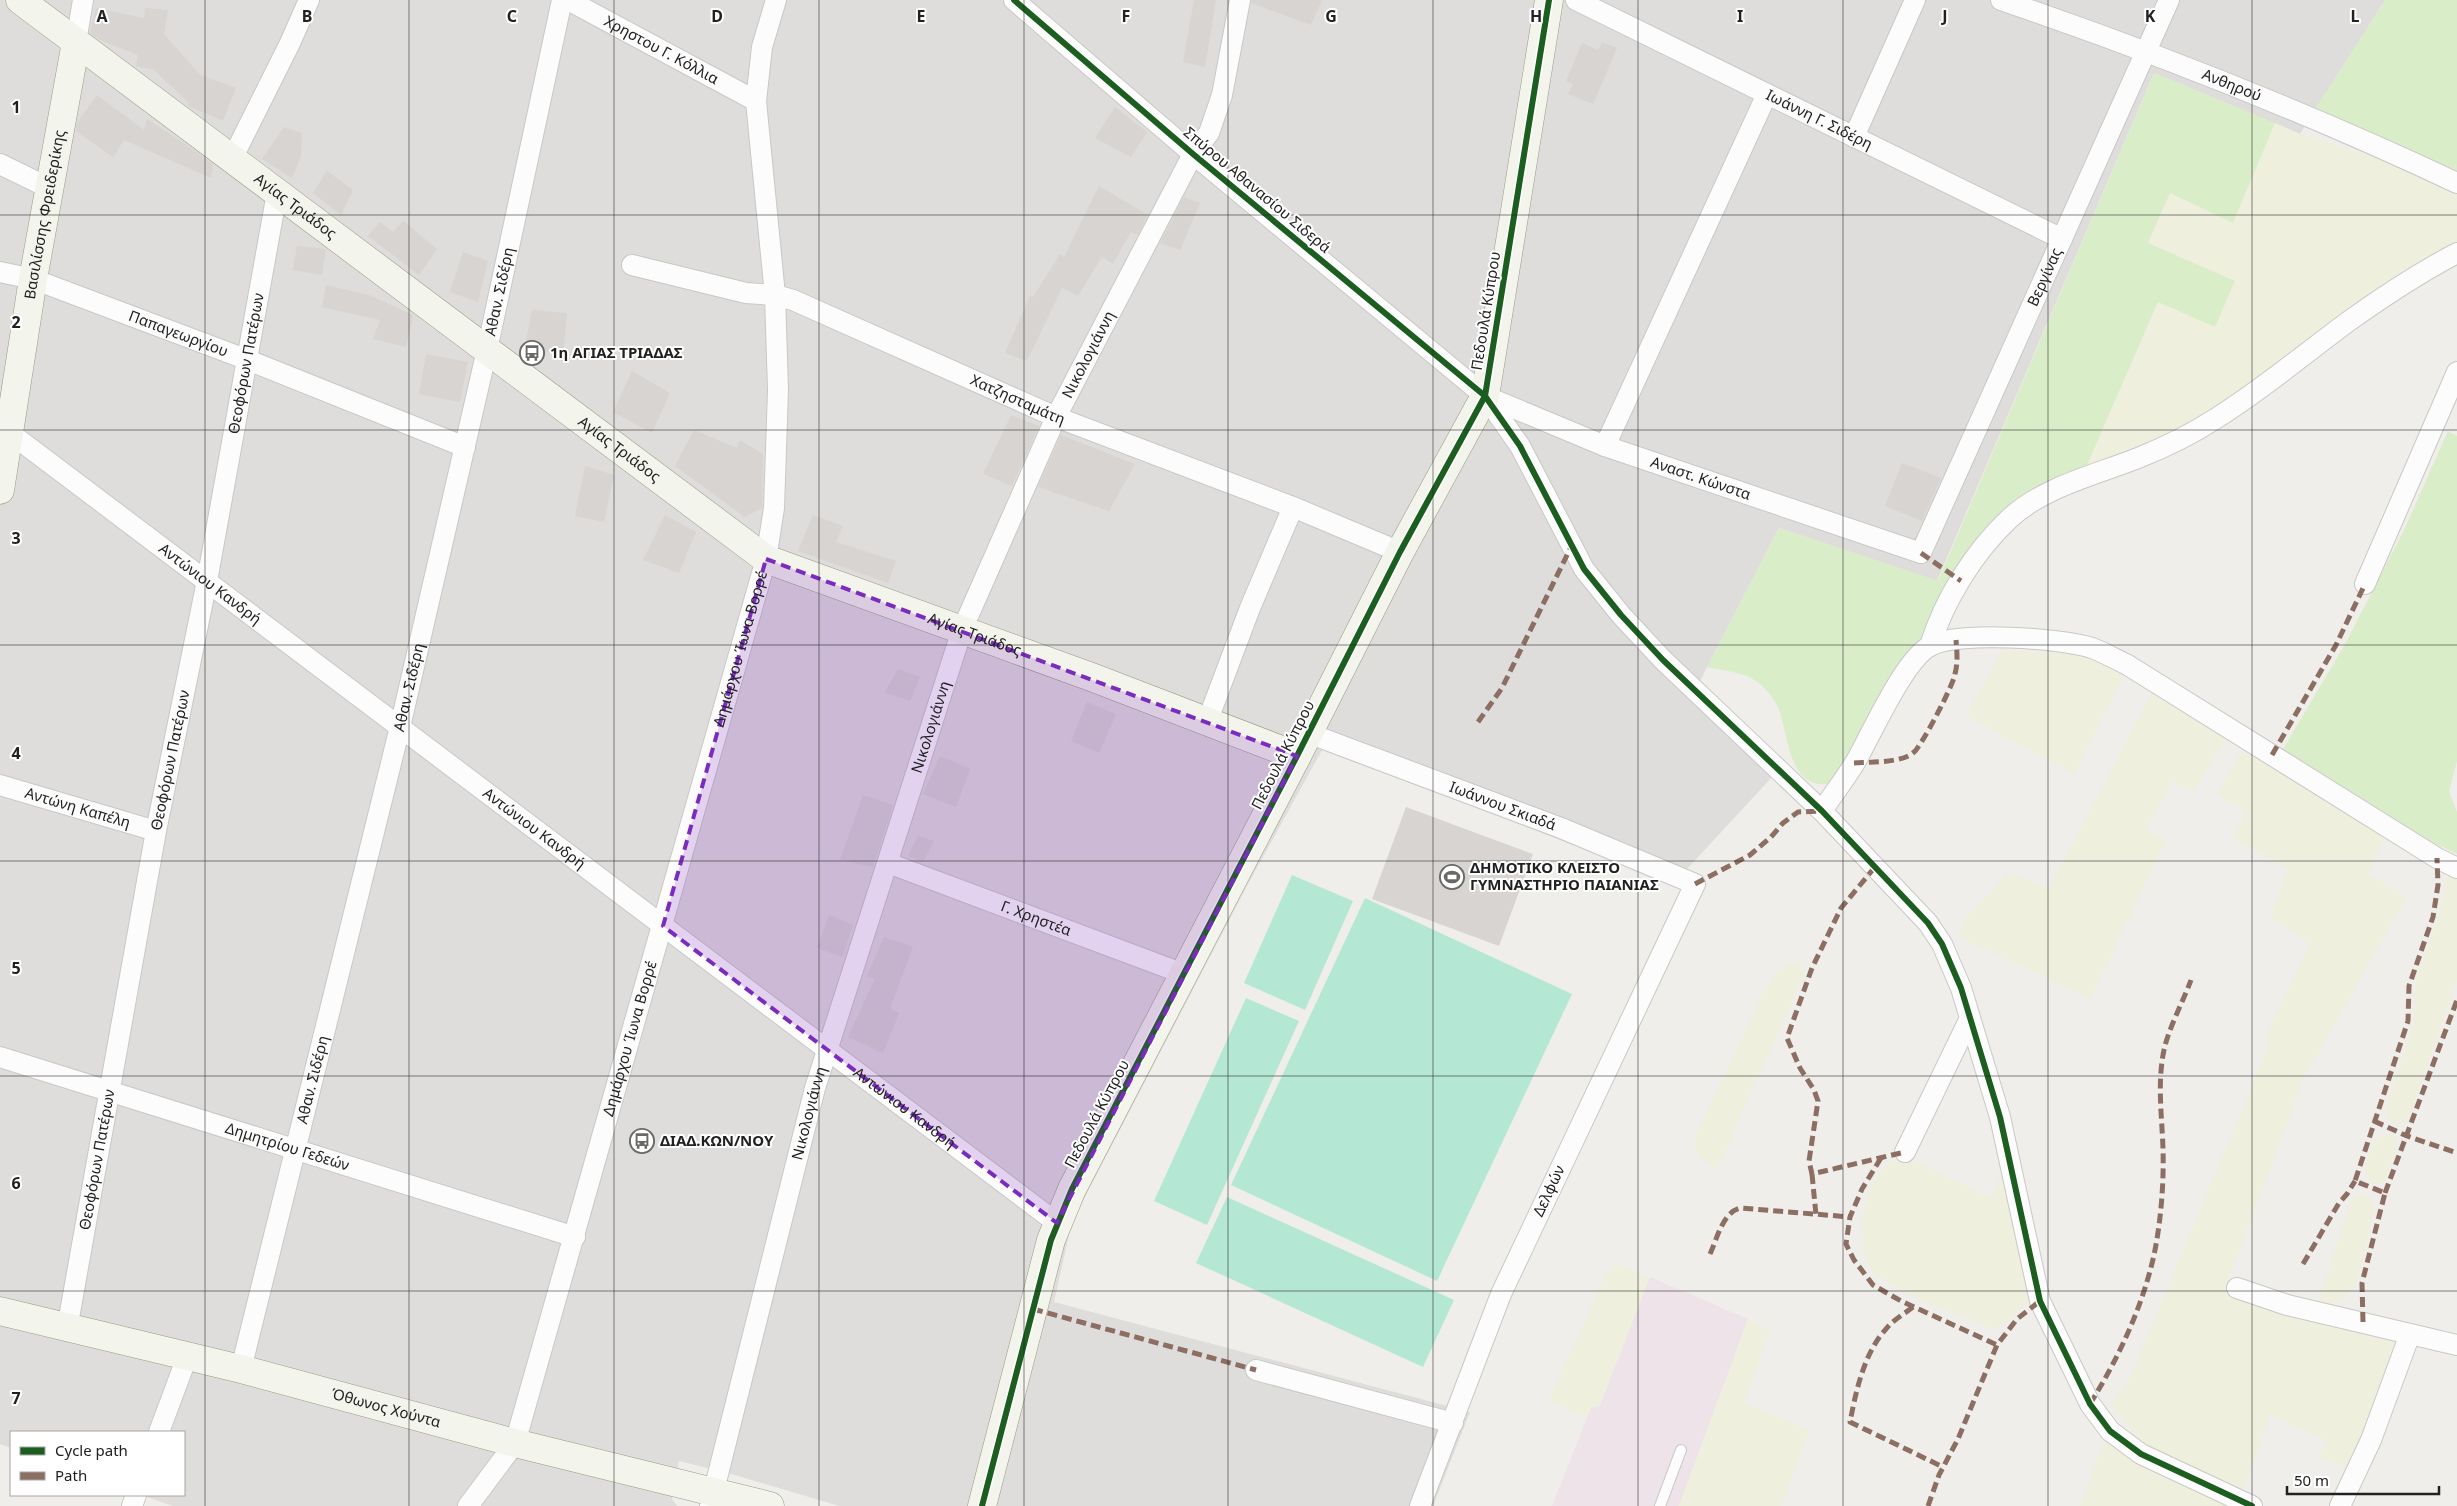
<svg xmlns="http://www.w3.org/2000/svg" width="2457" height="1506" font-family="'Noto Sans',sans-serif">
  <rect width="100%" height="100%" fill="#f0eeea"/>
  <polygon fill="#dfdddb" points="0,0 2385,0 2300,134 2154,73 1937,581 1779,528 1700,681 1785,763 1674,883 1322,750 1247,886 1072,1222 1054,1302 1470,1412 1433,1506 839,1506 735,1475 679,1461 672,1499 677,1506 173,1506 141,1495 184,1495 184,1432 11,1432 11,1448 0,1444"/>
  <polygon fill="#ede3e8" points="1650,1277 1748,1319 1679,1506 1552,1506 1591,1408 1600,1405"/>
  <g fill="#eeefdd">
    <polygon points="2275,123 2300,134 2371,156 2457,193 2457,249 2215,415 2084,472 2158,302 2235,281 2147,244 2170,193 2233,223"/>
    <polygon points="2002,650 2072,654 2109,664 2124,676 2074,774 1966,716"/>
    <polygon points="2153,691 2227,737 2192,793 2173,780 2147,829 2166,841 2090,999 1958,936 1963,920 2009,873 2049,888"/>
    <polygon points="2242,750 2385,837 2368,874 2407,897 2303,1080 2225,1289 2402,1340 2350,1470 2320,1457 2325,1440 2270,1415 2244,1490 2144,1445 2110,1403 2128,1382 2270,1043 2264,1040 2310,943 2271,917 2288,869 2232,838 2246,812 2217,794"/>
    <polygon points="2449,875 2457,876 2457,980 2410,1114 2405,1124 2393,1123 2386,1114 2387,1105 2413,1026 2415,991 2419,972 2440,913 2445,881"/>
    <polygon points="1791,962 1800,964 1805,973 1719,1165 1715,1168 1699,1157 1694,1144 1697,1132 1762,995 1777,972"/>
    <polygon points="2385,1135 2393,1135 2398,1140 2397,1147 2384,1183 2376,1184 2369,1180 2365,1174 2366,1164 2375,1140"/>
    <polygon points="1912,1160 1991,1198 2006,1163 2031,1300 1995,1330 1909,1295 1874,1273 1864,1256 1862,1221 1869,1190 1880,1172 1891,1161"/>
    <polygon points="2359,1195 2366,1195 2372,1200 2375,1207 2356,1286 2332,1306 2317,1305 2352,1198"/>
    <polygon points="1616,1264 1650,1277 1600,1405 1591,1408 1587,1418 1549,1400 1608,1270"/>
    <polygon points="1748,1319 1770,1330 1744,1403 1809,1430 1782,1506 1679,1506"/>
    <polygon points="2105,1440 2139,1460 2240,1506 2080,1506"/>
  </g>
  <g fill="#daedc9">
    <polygon points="2385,0 2457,0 2457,170 2314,111"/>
    <path d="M 2154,73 L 2275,123 L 2233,223 L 2170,193 L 2148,243 L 2235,281 L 2215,327 L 2158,302 L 2084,472 L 2036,494 L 1962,573 L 1909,658 L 1837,782 C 1788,796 1790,739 1778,707 C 1775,701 1769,693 1764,688 C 1752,673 1725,671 1707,667 L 1779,528 L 1938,581 Z"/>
    <polygon points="2448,431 2457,436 2457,761 2449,792 2457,812 2457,854 2430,841 2283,749 2344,646 2404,530"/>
  </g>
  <g fill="#b5e7d5">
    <polygon points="1292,875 1353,901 1305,1010 1244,983"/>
    <polygon points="1365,898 1572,994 1437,1281 1231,1185"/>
    <polygon points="1246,998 1299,1021 1207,1225 1154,1201"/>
    <polygon points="1227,1197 1454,1300 1423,1367 1196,1263"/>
  </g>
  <g fill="#d7d4d1">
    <polygon points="1194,0 1216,0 1205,67 1183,62"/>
    <polygon points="1252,0 1322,0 1311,25 1251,3"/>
    <polygon points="96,8 144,18 145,8 168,10 164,34 200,75 236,88 223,121 188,106 189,103 154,70 136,66 138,55 100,40 90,33"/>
    <polygon points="1602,42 1617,48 1593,104 1568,94 1573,84 1566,81 1582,43 1598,50"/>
    <polygon points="97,95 144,130 147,119 193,149 213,164 211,178 124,140 113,157 76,131 77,123"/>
    <polygon points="1115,107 1147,132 1131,157 1095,138"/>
    <polygon points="284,127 302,133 301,156 292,178 262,159"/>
    <polygon points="327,171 353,190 341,215 313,193"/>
    <polygon points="1099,186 1148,215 1138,235 1131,232 1113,264 1102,257 1078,296 1062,288 1027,361 1005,353 1030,296 1033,297 1060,254 1064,257"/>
    <polygon points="1184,197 1200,203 1180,250 1160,243"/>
    <polygon points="403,221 437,249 419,275 368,236 380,222 393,232"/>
    <polygon points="297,246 326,249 322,275 293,270"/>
    <polygon points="463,252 488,261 478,302 450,292"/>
    <polygon points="326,285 369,295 413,315 406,347 373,339 380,320 322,307"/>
    <polygon points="532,310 567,313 563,356 525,347"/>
    <polygon points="426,354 468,362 460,402 419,394"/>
    <polygon points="632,371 670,393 652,433 613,412"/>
    <polygon points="1011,415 1039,426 1012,486 983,474"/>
    <polygon points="694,430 737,448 740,440 763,454 762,508 745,517 675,466"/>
    <polygon points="1061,435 1135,464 1109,511 1038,487"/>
    <polygon points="1902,463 1941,478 1922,521 1885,506"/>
    <polygon points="585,466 614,475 604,522 575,516"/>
    <polygon points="665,515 696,532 679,573 643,560"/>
    <polygon points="813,515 843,526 836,542 896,561 888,583 798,551"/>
    <polygon points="898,669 920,677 910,701 885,692"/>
    <polygon points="1087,702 1116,714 1099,753 1071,741"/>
    <polygon points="940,756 970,769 956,807 923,794"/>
    <polygon points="863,795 893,805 873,867 840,860"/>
    <polygon points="1406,807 1533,854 1499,946 1372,899"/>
    <polygon points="918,836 934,841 923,862 908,856"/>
    <polygon points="829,915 853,925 842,957 817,948"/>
    <polygon points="884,937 913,947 890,1008 899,1013 883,1053 848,1037 875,979 867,976"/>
  </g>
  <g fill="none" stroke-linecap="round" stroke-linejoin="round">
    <defs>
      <polyline id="lane" points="1660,1506 1681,1450"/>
      <g id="street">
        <path id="s1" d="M 568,0 L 756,101"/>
        <polyline points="1014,0 1193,154 1485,396 1520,446 1584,569 1621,615 1663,660 1822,811 1928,923 1942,944 1961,988 2000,1117 2040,1301 2090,1404 2110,1431 2141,1454 2252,1506"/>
        <path id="s2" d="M 1576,0 L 2062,239"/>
        <path id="s3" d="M 2001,0 C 2156,53 2309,113 2457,183"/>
        <polyline points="76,42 83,0"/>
        <polyline points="1854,137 1915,0"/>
        <polyline points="232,159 290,43 309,0"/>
        <polyline points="0,164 49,188"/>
        <path id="s4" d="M 632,265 L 746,293 L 775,295 L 793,300 L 1056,417 L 1293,507 L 1400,552"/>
        <path id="s5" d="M 0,272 L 33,279 L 248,360 L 465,447"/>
        <path id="s6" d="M 1485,396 L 1605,446 L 1921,553 L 2169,0"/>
        <path id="s7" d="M 1,440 L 10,433 L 1057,1223"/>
        <polyline points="1605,446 1767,94"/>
        <polyline points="2365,584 2457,372"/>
        <path d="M 1930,646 C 1944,600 1974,552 2009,519 C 2043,487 2095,475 2138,458 C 2163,448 2192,434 2215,419 C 2262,390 2304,354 2349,321 C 2384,296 2419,273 2457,253"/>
        <polyline points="1207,722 1250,608 1293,507"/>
        <path id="s8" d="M 1308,733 L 1561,828 L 1695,884 L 1501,1294 L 1420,1506"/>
        <path id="s9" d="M 0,785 L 156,831"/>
        <path d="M 1822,811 C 1833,794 1846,778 1856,761 C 1872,733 1904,660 1930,646 C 1956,631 2062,638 2092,648 C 2103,652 2115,659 2126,664 L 2437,858 L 2457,868"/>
        <path id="s10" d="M 888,863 L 1184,974"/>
        <path id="s11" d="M 0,1057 L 575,1237"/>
        <polyline points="1905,1152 1970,1018"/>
        <polyline points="2237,1288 2287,1305 2410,1334 2371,1440 2340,1506"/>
        <path id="s12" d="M 67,1329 L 156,831 L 207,581 L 277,193"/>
        <polyline points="2410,1334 2457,1345"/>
        <path id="s13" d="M 241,1369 L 400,727 L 487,350 L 562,0"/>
        <polyline points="1256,1370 1453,1423"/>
        <polyline points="159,1432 187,1357"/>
        <polyline points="132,1506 136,1495"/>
        <path id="s14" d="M 468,1506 L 515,1443 L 766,559 L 774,508 L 778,390 L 775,295 L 756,101 L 762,47 L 776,0"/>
        <path id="s15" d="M 710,1506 L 815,1088 L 962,630 L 1056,417 L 1193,154 L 1209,133 L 1222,95 L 1240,0"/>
      </g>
      <g id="secondary">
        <path id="s16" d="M 20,0 L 766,559 L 1094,678 L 1297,756"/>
        <path id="s17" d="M 0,490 L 33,279 L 76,42"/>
        <path id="s18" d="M 0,1311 L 241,1369 L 515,1443 L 770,1506"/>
        <polyline points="982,1506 1051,1240 1072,1189 1297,756 1400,552 1485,396 1549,0"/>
      </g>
    </defs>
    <use href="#lane" stroke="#c8c8c6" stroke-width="12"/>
    <use href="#street" stroke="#c8c8c6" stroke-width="22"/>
    <use href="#secondary" stroke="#979a81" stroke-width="29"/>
    <use href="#lane" stroke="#fdfcfc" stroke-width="10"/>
    <use href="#street" stroke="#fdfcfc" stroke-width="20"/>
    <use href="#secondary" stroke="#f3f4ec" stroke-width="28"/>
    <g stroke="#8d6e63" stroke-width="5" stroke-dasharray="10 5" stroke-linecap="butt">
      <polyline points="1921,553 1961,581"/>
      <polyline points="1478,722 1502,688 1572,545"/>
      <polyline points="2272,755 2336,645 2365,584"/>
      <path d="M 1854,763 C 1869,762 1903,763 1914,752 C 1922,745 1953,686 1955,674 C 1958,663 1957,652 1956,640"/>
      <polyline points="1875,867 1841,908 1812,968 1787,1038 1800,1068 1814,1090 1818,1101 1809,1161 1812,1174 1905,1152"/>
      <polyline points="1695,884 1750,855 1771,837 1783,823 1798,812 1821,811"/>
      <polyline points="2374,1121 2407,1136 2457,1153"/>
      <polyline points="1881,1158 1862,1189 1850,1217 1846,1244 1854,1260 1873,1285 1901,1301 1997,1345"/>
      <polyline points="1812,1174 1816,1215"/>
      <polyline points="2385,1193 2457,1000"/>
      <path d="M 1710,1254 C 1717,1239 1723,1211 1741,1208 L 1850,1217"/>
      <polyline points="2303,1264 2339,1203 2347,1194 2355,1181"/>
      <path d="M 1913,1307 C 1904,1314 1893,1320 1886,1329 C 1864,1353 1856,1391 1850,1422 L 1943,1467"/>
      <polyline points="1033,1309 1256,1370"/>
      <polyline points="2363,1322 2362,1283 2385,1193 2355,1181 2408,1021 2409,986 2433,917 2438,885 2437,858"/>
      <path d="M 2090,1404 C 2119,1357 2142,1308 2154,1255 C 2161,1221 2164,1183 2163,1149 C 2162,1116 2157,1083 2164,1050 C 2169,1027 2183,1002 2191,980"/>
      <polyline points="1928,1506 1939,1475 1958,1439 1997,1345 2017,1319 2040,1301"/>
    </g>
    <defs>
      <g id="cycleway">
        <polyline points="1014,0 1193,154 1485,396 1520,446 1584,569 1621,615 1663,660 1822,811 1928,923 1942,944 1961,988 2000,1117 2040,1301 2090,1404 2110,1431 2141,1454 2252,1506"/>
        <polyline points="982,1506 1051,1240 1072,1189 1297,756 1400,552 1485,396 1549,0"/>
      </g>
    </defs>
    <use href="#cycleway" stroke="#fff" stroke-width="9"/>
    <use href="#cycleway" stroke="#1b5e20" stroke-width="6"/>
  </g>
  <path fill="#7b2cbf" fill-opacity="0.2" stroke="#7b2cbf" stroke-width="4" stroke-dasharray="10 6" stroke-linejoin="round" d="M 766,559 L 1297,756 L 1057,1223 L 663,926 Z"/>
  <path fill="none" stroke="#212121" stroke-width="1" stroke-opacity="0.55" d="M 205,0 L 205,1506M 409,0 L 409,1506M 614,0 L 614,1506M 819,0 L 819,1506M 1024,0 L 1024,1506M 1228,0 L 1228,1506M 1433,0 L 1433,1506M 1638,0 L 1638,1506M 1843,0 L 1843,1506M 2048,0 L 2048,1506M 2252,0 L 2252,1506M 0,215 L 2457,215M 0,430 L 2457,430M 0,645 L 2457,645M 0,861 L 2457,861M 0,1076 L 2457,1076M 0,1291 L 2457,1291"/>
  <defs>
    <symbol id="bus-ring" viewBox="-11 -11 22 22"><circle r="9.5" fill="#fff" stroke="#696967" stroke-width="1.5"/><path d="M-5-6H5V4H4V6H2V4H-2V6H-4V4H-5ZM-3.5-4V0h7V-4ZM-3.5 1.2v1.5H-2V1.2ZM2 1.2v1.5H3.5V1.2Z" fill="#696967"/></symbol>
    <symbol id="stadium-ring" viewBox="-11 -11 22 22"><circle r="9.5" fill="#fff" stroke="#696967" stroke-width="1.5"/><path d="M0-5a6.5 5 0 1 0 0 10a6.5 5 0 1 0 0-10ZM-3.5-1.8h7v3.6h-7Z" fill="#696967"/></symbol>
  </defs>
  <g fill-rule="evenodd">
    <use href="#bus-ring" x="518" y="339" width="28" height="28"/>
    <use href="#stadium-ring" x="1438" y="863" width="28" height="28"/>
    <use href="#bus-ring" x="628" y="1127" width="28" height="28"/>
  </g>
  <g text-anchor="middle" stroke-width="4" stroke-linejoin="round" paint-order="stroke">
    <g font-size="15" fill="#212121" stroke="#fff">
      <text dy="5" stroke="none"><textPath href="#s1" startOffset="106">Χρηστου Γ. Κόλλια</textPath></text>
      <text dy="5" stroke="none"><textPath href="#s3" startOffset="246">Ανθηρού</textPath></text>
      <text dy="5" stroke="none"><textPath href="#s2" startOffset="271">Ιωάννη Γ. Σιδέρη</textPath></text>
      <text transform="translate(1257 190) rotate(40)" y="5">Σπύρου Αθανασίου Σιδερά</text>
      <text dy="5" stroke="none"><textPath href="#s16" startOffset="344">Αγίας Τριάδος</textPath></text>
      <text dy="5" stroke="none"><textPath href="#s17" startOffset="279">Βασιλίσσης Φρειδερίκης</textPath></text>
      <text dy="5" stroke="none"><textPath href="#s6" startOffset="766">Βεργίνας</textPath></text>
      <text dy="5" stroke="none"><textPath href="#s13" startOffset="1108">Αθαν. Σιδέρη</textPath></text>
      <text transform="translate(1486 311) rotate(-81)" y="5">Πεδουλά Κύπρου</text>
      <text dy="5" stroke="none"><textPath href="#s5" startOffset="189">Παπαγεωργίου</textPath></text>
      <text dy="5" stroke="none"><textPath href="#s15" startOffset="1215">Νικολογιάννη</textPath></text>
      <text dy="5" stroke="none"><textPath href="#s12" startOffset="982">Θεοφόρων Πατέρων</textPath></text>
      <text dy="5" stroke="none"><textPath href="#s4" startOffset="411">Χατζησταμάτη</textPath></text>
      <text dy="5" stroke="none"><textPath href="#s16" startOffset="749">Αγίας Τριάδος</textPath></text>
      <text dy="5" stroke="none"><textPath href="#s6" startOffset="231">Αναστ. Κώνστα</textPath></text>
      <text dy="5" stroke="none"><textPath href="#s7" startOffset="262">Αντώνιου Κανδρή</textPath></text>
      <text dy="5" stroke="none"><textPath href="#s16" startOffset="1154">Αγίας Τριάδος</textPath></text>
      <text dy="5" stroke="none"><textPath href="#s14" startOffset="904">Δημάρχου Ίωνα Βορρέ</textPath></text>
      <text dy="5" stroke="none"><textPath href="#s13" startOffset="702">Αθαν. Σιδέρη</textPath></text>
      <text dy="5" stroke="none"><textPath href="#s15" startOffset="810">Νικολογιάννη</textPath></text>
      <text transform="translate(1283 755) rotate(-63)" y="5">Πεδουλά Κύπρου</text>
      <text dy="5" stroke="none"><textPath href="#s12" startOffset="578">Θεοφόρων Πατέρων</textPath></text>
      <text dy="5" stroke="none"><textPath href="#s8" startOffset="208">Ιωάννου Σκιαδά</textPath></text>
      <text dy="5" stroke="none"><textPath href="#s9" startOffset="81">Αντώνη Καπέλη</textPath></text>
      <text dy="5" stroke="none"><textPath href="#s7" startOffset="668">Αντώνιου Κανδρή</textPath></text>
      <text dy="5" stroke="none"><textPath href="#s10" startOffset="158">Γ. Χρηστέα</textPath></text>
      <text dy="5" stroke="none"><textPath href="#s14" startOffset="499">Δημάρχου Ίωνα Βορρέ</textPath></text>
      <text dy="5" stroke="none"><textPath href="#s13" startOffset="298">Αθαν. Σιδέρη</textPath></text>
      <text dy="5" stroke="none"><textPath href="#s7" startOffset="1132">Αντώνιου Κανδρή</textPath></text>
      <text dy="5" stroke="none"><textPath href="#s15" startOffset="405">Νικολογιάννη</textPath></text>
      <text transform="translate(1097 1114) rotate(-62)" y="5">Πεδουλά Κύπρου</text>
      <text dy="5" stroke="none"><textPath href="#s11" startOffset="301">Δημητρίου Γεδεών</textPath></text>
      <text dy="5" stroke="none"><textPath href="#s12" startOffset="172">Θεοφόρων Πατέρων</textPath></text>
      <text transform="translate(1549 1191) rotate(-65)" y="5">Δελφών</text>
      <text dy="5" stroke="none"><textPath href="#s18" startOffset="398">Όθωνος Χούντα</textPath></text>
    </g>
    <g font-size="15" font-weight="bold" fill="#212121" stroke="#fff" text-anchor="start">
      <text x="550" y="358">1η ΑΓΙΑΣ ΤΡΙΑΔΑΣ</text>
      <text x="1470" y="873">ΔΗΜΟΤΙΚΟ ΚΛΕΙΣΤΟ<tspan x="1470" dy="17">ΓΥΜΝΑΣΤΗΡΙΟ ΠΑΙΑΝΙΑΣ</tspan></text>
      <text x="660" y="1146">ΔΙΑΔ.ΚΩΝ/ΝΟΥ</text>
    </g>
  </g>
  <g font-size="16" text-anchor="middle" font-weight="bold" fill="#212121" stroke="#fff" stroke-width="4" stroke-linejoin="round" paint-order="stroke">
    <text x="102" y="22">A</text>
    <text x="307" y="22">B</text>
    <text x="512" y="22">C</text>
    <text x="717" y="22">D</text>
    <text x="921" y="22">E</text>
    <text x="1126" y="22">F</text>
    <text x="1331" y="22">G</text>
    <text x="1536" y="22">H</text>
    <text x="1740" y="22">I</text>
    <text x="1945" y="22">J</text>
    <text x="2150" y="22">K</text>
    <text x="2355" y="22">L</text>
    <text x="16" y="113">1</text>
    <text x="16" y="328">2</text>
    <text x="16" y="544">3</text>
    <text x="16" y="759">4</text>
    <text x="16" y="974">5</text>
    <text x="16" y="1189">6</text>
    <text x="16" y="1404">7</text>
  </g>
  <rect x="10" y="1431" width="175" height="65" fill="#ffffff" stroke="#a6a6a6"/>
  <rect x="20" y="1447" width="25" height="8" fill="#1b5e20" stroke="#a6a6a6"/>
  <text x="55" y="1456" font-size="15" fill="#212121">Cycle path</text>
  <rect x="20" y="1472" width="25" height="8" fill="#8d6e63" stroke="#a6a6a6"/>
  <text x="55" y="1481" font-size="15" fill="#212121">Path</text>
  <path d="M2287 1486v8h152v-8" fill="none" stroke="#212121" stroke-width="2.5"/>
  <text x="2294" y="1486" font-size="15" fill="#212121" stroke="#ffffff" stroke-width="4" paint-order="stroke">50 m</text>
</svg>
